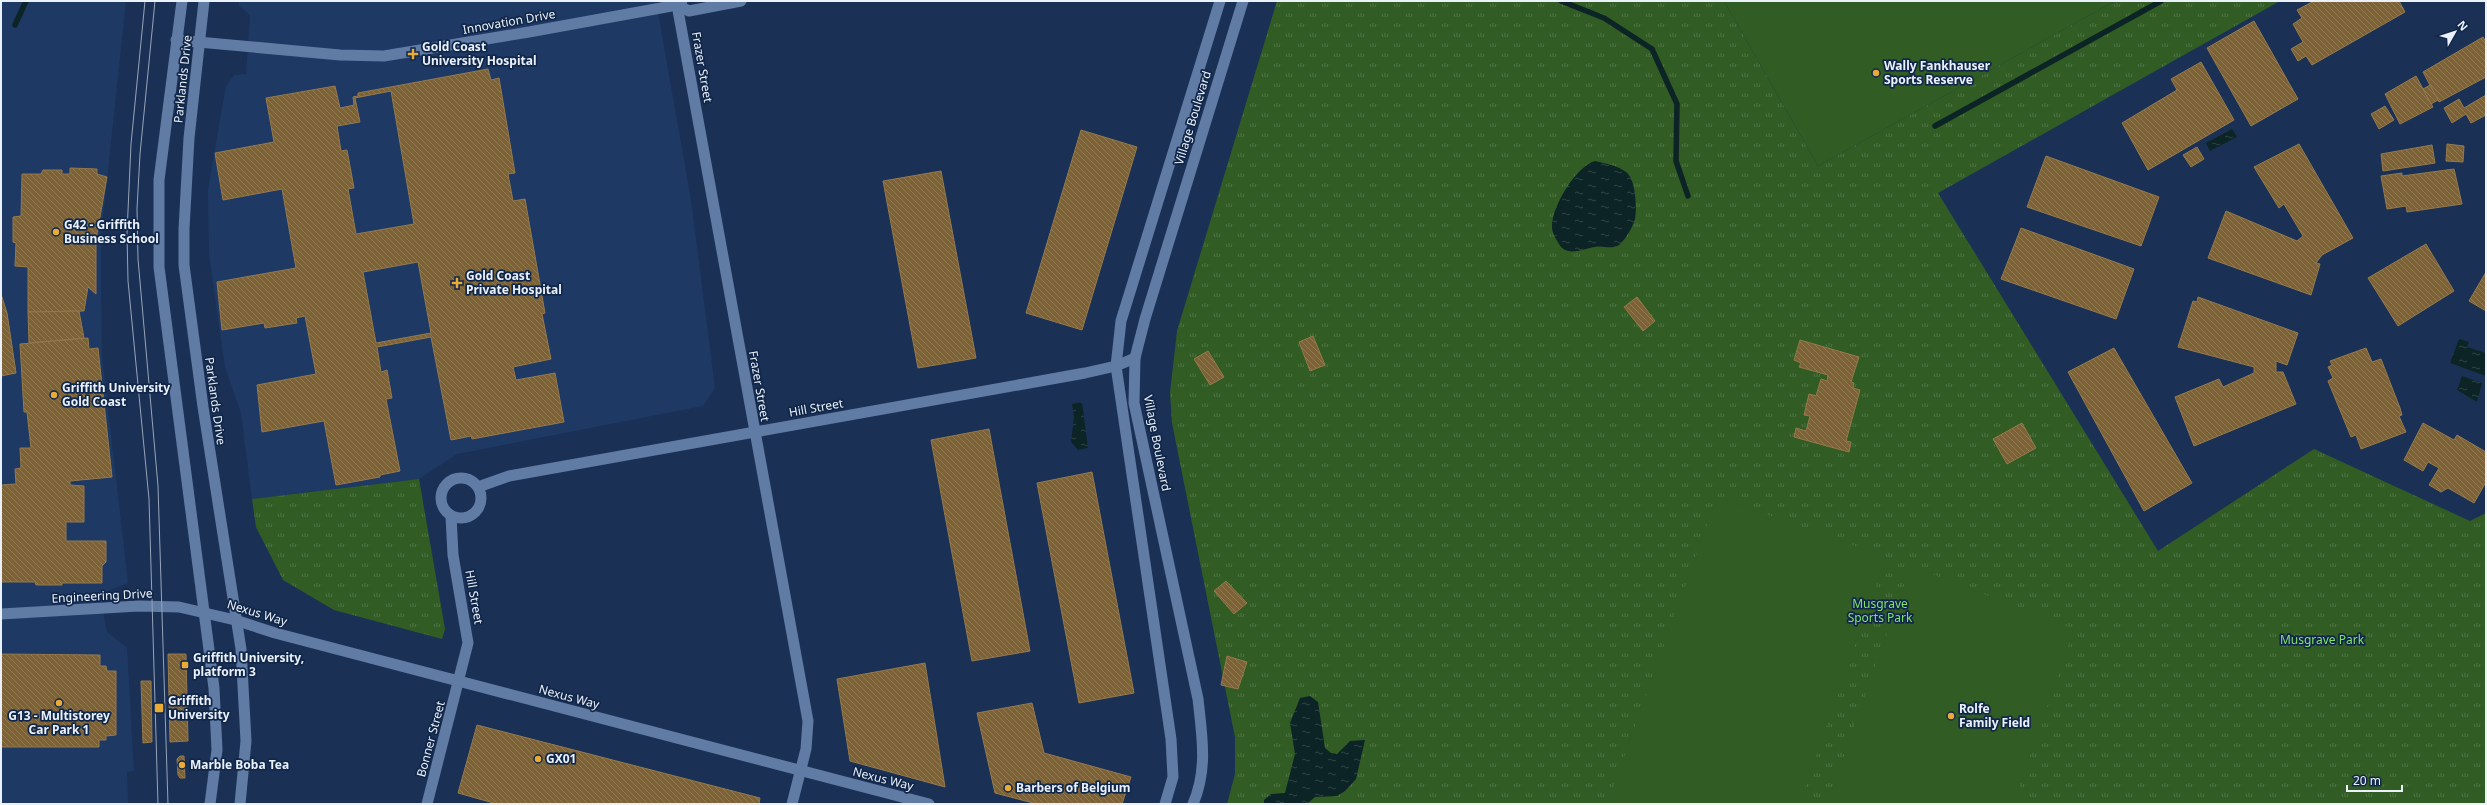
<svg xmlns="http://www.w3.org/2000/svg" width="2487" height="805" font-family="'Noto Sans',sans-serif">
  <defs>
    <pattern id="grass-tufts" width="24" height="20" patternUnits="userSpaceOnUse"><rect width="24" height="20" fill="#315c24"/><path d="M3 7l-1-3M5 7V3M7 7l1-3M15 17l-1-3M17 17v-4M19 17l1-3" fill="none" stroke="#4f7445"/></pattern>
    <pattern id="water-ripples" width="26" height="14" patternUnits="userSpaceOnUse"><rect width="26" height="14" fill="#0c2425"/><path d="M2 4q2-2 4 0t4 0M15 11q2-2 4 0t4 0" fill="none" stroke="#304446"/></pattern>
    <pattern id="building-back-hatch" width="6" height="6" patternUnits="userSpaceOnUse"><rect width="6" height="6" fill="#7d6235"/><path d="M-1 5l2 2M0 0l6 6M5-1l2 2" fill="none" stroke="#907953"/></pattern>
  </defs>
  <rect width="100%" height="100%" fill="#1a3155"/>
  <g fill="#1e3964">
    <polygon points="1,1 126,1 101,236 101,286 102,357 128,583 100,594 107,632 127,648 134,771 127,772 128,804 1,804"/>
    <polygon points="238,1 656,1 691,200 715,388 703,406 457,454 419,479 252,499 241,413 225,367 209,254 208,189 226,86 234,75 246,74 250,15 239,6"/>
  </g>
  <g fill="url(#grass-tufts)">
    <polygon points="1277,1 1724,1 1818,166 2115,1 2280,1 1938,193 2158,551 2314,449 2470,521 2486,513 2486,804 1227,804 1235,774 1235,737 1172,423 1170,393 1177,331"/>
    <polygon points="419,479 445,629 442,639 334,610 283,580 256,527 252,499"/>
  </g>
  <g fill="#315c24">
    <polygon points="1724,1 2115,1 1818,166"/>
    <polygon points="1717,497 1886,557 1799,804 1630,804 1610,797"/>
    <polygon points="1911,566 2074,629 2013,804 1827,804"/>
  </g>
  <g fill="url(#water-ripples)">
    <polygon points="2232,129 2237,137 2210,151 2206,143"/>
    <path d="M 1595,161 C 1606,164 1617,165 1626,172 C 1636,179 1637,208 1635,219 C 1633,227 1625,240 1619,245 C 1611,250 1603,245 1595,247 C 1584,248 1567,258 1559,244 C 1556,239 1552,233 1552,227 C 1551,208 1576,166 1595,161 Z"/>
    <polygon points="2459,339 2469,342 2467,347 2486,353 2486,376 2450,363"/>
    <polygon points="2462,376 2482,383 2477,402 2457,390"/>
    <polygon points="1082,402 1088,448 1078,450 1071,442 1074,417 1072,404"/>
    <polygon points="1310,696 1318,702 1325,748 1331,753 1337,754 1350,741 1365,740 1356,779 1345,791 1337,796 1315,797 1307,804 1264,804 1264,800 1271,794 1285,793 1295,754 1290,723 1300,698"/>
  </g>
  <g fill="none" stroke-linecap="round" stroke-linejoin="round">
    <g stroke="#0c2425" stroke-width="5.5">
      <polyline points="1561,1 1604,18 1652,49 1677,104 1676,161 1688,196"/>
      <polyline points="15,25 26,1"/>
      <polyline points="1935,126 2161,1"/>
    </g>
  </g>
  <g fill="url(#building-back-hatch)" stroke="#95794c" fill-rule="evenodd">
    <polygon points="2314,1 2399,1 2405,12 2312,65 2306,56 2298,61 2291,49 2303,42 2293,24 2302,18 2297,10"/>
    <polygon points="2254,21 2298,99 2251,126 2207,48"/>
    <polygon points="2483,37 2486,42 2486,77 2439,102 2423,72"/>
    <polygon points="2201,62 2234,120 2148,170 2122,123 2177,90 2171,79"/>
    <path d="M 488,69 L 491,80 L 499,78 L 515,173 L 508,174 L 513,201 L 525,199 L 545,313 L 542,314 L 551,359 L 513,367 L 516,380 L 555,373 L 564,422 L 472,439 L 471,436 L 451,440 L 431,337 L 377,347 L 381,372 L 387,370 L 392,398 L 386,399 L 400,471 L 380,475 L 380,477 L 336,485 L 324,421 L 262,432 L 257,385 L 316,374 L 305,316 L 296,318 L 297,323 L 265,328 L 264,323 L 222,330 L 217,282 L 296,268 L 282,189 L 223,200 L 215,153 L 274,142 L 266,98 L 335,86 L 340,108 L 354,105 L 353,97 L 358,96 L 358,93 ZM 391,91 L 414,224 L 356,234 L 348,189 L 354,188 L 347,150 L 341,151 L 337,126 L 360,122 L 355,98 ZM 418,262 L 431,333 L 376,343 L 363,272 Z"/>
    <polygon points="2416,76 2433,107 2400,124 2385,94"/>
    <polygon points="2430,85 2438,100 2431,104 2423,89"/>
    <polygon points="2486,95 2486,115 2471,123 2466,114 2452,123 2444,108 2459,99 2464,108"/>
    <polygon points="2385,106 2394,120 2379,129 2371,114"/>
    <polygon points="1081,130 1137,147 1082,330 1026,313"/>
    <polygon points="2299,144 2353,238 2322,255 2316,263 2320,264 2311,295 2208,258 2226,211 2297,241 2303,236 2284,204 2279,208 2254,167"/>
    <polygon points="2447,144 2464,146 2463,162 2446,161"/>
    <polygon points="2432,145 2435,163 2383,171 2381,154"/>
    <polygon points="2197,147 2204,159 2191,167 2183,155"/>
    <polygon points="2046,156 2159,197 2141,246 2027,207"/>
    <polygon points="70,168 97,169 97,174 107,177 96,240 96,294 88,287 84,311 28,312 28,267 15,266 16,243 13,242 13,217 21,216 22,174 41,174 43,170 62,170 62,174 70,174"/>
    <polygon points="2454,169 2462,204 2407,212 2406,206 2387,209 2381,176 2402,173 2402,176"/>
    <polygon points="941,171 976,358 918,368 883,181"/>
    <polygon points="2021,228 2134,269 2116,319 2001,279"/>
    <polygon points="2426,244 2454,291 2398,326 2368,278"/>
    <polygon points="2486,272 2486,311 2469,301"/>
    <polygon points="1,294 7,313 16,373 1,376"/>
    <polygon points="1637,297 1655,321 1643,331 1624,307"/>
    <polygon points="2198,297 2298,333 2287,365 2276,361 2276,372 2283,372 2296,404 2194,446 2175,397 2219,379 2223,387 2254,373 2254,367 2178,347 2193,301 2197,302"/>
    <polygon points="79,311 84,338 29,343 28,312"/>
    <polygon points="1313,336 1325,365 1310,371 1299,342"/>
    <polygon points="88,338 89,349 98,348 112,477 70,481 70,485 84,486 84,522 66,522 66,541 106,541 106,562 102,566 102,583 62,583 62,585 36,585 35,582 1,582 1,485 16,484 15,469 21,468 20,448 31,448 27,412 24,412 20,344"/>
    <polygon points="1800,340 1859,357 1851,382 1854,383 1853,388 1860,390 1846,441 1851,442 1849,452 1794,437 1796,428 1806,431 1810,416 1804,415 1809,394 1816,396 1821,379 1827,381 1828,375 1799,367 1801,363 1794,360"/>
    <polygon points="2114,348 2192,483 2144,511 2068,372"/>
    <polygon points="2366,348 2372,362 2381,359 2400,408 2402,415 2399,416 2406,432 2361,449 2356,435 2351,437 2328,381 2333,378 2328,367 2332,365 2330,361"/>
    <polygon points="1208,351 1224,377 1210,385 1194,359"/>
    <polygon points="2022,423 2036,448 2007,464 1993,439"/>
    <polygon points="2423,423 2454,440 2457,435 2486,452 2486,482 2474,503 2448,488 2441,492 2429,485 2439,468 2428,462 2423,471 2404,460"/>
    <polygon points="989,429 1030,651 972,661 931,440"/>
    <polygon points="1092,472 1134,693 1079,703 1037,483"/>
    <polygon points="1226,581 1247,603 1234,614 1214,591"/>
    <polygon points="1,654 100,655 100,666 106,666 107,671 116,671 116,735 106,736 106,740 99,740 99,747 1,747"/>
    <polygon points="168,654 186,654 188,741 170,742"/>
    <polygon points="1227,656 1247,662 1238,689 1221,685"/>
    <polygon points="925,663 945,787 850,761 837,679"/>
    <polygon points="141,681 151,681 152,742 143,743"/>
    <polygon points="1032,703 1044,753 1131,777 1122,804 1037,804 995,793 977,713"/>
    <polygon points="477,725 760,798 759,804 497,804 458,793"/>
    <polygon points="180,756 184,756 185,778 180,778 178,775 177,759"/>
  </g>
  <g fill="none" stroke-linecap="round" stroke-linejoin="round">
    <g stroke="#607ba4" stroke-width="11">
      <polyline points="677,5 808,721 806,749 792,804"/>
      <polyline points="677,5 689,11 741,1"/>
      <polyline points="176,40 340,55 384,56 529,32 677,5 682,1"/>
      <circle cx="461" cy="498" r="20"/>
      <polyline points="478,487 509,476 1085,373 1116,366 1135,358"/>
      <polyline points="1,614 139,606 179,607 235,620 275,633 929,804"/>
      <polyline points="427,804 468,643 453,555 451,516"/>
    </g>
    <g stroke="#607ba4" stroke-width="11">
      <polyline points="182,1 159,180 159,267 214,688 217,750 210,804"/>
      <polyline points="204,1 189,138 184,229 184,265 203,407 241,649 246,741 240,804"/>
      <polyline points="1165,804 1173,777 1171,739 1116,366 1121,321 1220,1"/>
      <path d="M 1193,804 C 1208,769 1202,736 1198,699 L 1134,403 L 1135,358 L 1145,319 L 1243,1"/>
    </g>
    <g stroke="#97a4b8" stroke-width="1">
      <polyline points="145,1 131,144 127,233 128,281 149,499 158,804"/>
      <polyline points="155,1 140,154 137,209 138,259 158,486 168,804"/>
    </g>
  </g>
  <g fill="#e8ab37" stroke="#10274a" stroke-width="1.5">
    <path d="M411 48h4v4h4v4h-4v4h-4v-4h-4v-4h4z"/>
    <circle cx="1876" cy="73" r="4"/>
    <circle cx="56" cy="232" r="4"/>
    <path d="M455 277h4v4h4v4h-4v4h-4v-4h-4v-4h4z"/>
    <circle cx="54" cy="395" r="4"/>
    <rect x="181" y="661" width="8" height="8" rx="2"/>
    <circle cx="59" cy="703" r="4"/>
    <rect x="154" y="703" width="10" height="10" rx="2"/>
    <circle cx="1951" cy="716" r="4"/>
    <circle cx="538" cy="759" r="4"/>
    <circle cx="182" cy="765" r="4"/>
    <circle cx="1008" cy="788" r="4"/>
  </g>
  <g text-anchor="middle" stroke-width="3.5" stroke-linejoin="round" paint-order="stroke">
    <g font-size="12" fill="#ebf1fa" stroke="#10274a">
      <text transform="translate(509 22) rotate(-10)" y="4">Innovation Drive</text>
      <text transform="translate(702 67) rotate(80)" y="4">Frazer Street</text>
      <text transform="translate(183 79) rotate(-84)" y="4">Parklands Drive</text>
      <text transform="translate(1193 118) rotate(-73)" y="4">Village Boulevard</text>
      <text transform="translate(759 386) rotate(80)" y="4">Frazer Street</text>
      <text transform="translate(215 401) rotate(82)" y="4">Parklands Drive</text>
      <text transform="translate(816 408) rotate(-10)" y="4">Hill Street</text>
      <text transform="translate(1157 443) rotate(79)" y="4">Village Boulevard</text>
      <text transform="translate(102 596) rotate(-3)" y="4">Engineering Drive</text>
      <text transform="translate(474 597) rotate(80)" y="4">Hill Street</text>
      <text transform="translate(257 613) rotate(17)" y="4">Nexus Way</text>
      <text transform="translate(569 697) rotate(15)" y="4">Nexus Way</text>
      <text transform="translate(431 739) rotate(-75)" y="4">Bonner Street</text>
      <text transform="translate(883 779) rotate(14)" y="4">Nexus Way</text>
    </g>
    <g font-size="12" font-weight="bold" fill="#ebf1fa" stroke="#10274a" text-anchor="start">
      <text x="422" y="51">Gold Coast<tspan x="422" dy="14">University Hospital</tspan></text>
      <text x="1884" y="70">Wally Fankhauser<tspan x="1884" dy="14">Sports Reserve</tspan></text>
      <text x="64" y="229">G42 - Griffith<tspan x="64" dy="14">Business School</tspan></text>
      <text x="466" y="280">Gold Coast<tspan x="466" dy="14">Private Hospital</tspan></text>
      <text x="62" y="392">Griffith University<tspan x="62" dy="14">Gold Coast</tspan></text>
      <text x="193" y="662">Griffith University,<tspan x="193" dy="14">platform 3</tspan></text>
      <text x="168" y="705">Griffith<tspan x="168" dy="14">University</tspan></text>
      <text x="1959" y="713">Rolfe<tspan x="1959" dy="14">Family Field</tspan></text>
      <text x="59" y="720" text-anchor="middle">G13 - Multistorey<tspan x="59" dy="14">Car Park 1</tspan></text>
      <text x="546" y="763">GX01</text>
      <text x="190" y="769">Marble Boba Tea</text>
      <text x="1016" y="792">Barbers of Belgium</text>
    </g>
    <g font-size="12" fill="#85e16a" stroke="#10274a">
      <text x="1880" y="608">Musgrave<tspan x="1880" dy="14">Sports Park</tspan></text>
      <text x="2322" y="644">Musgrave Park</text>
    </g>
  </g>
  <rect width="2487" height="805" fill="none" stroke="#ebf1fa" stroke-width="4"/>
  <g transform="translate(2455 32) rotate(51)" stroke="#10274a" stroke-width="3" paint-order="stroke">
  <path d="M0-3L7 15L0 10L-7 15Z" fill="#ebf1fa"/>
  <text y="-6" font-size="11" font-weight="bold" text-anchor="middle" fill="#ebf1fa">N</text>
  </g>
  <path d="M2347 785v6h55v-6" fill="none" stroke="#ebf1fa" stroke-width="2"/>
  <text x="2353" y="785" font-size="12" fill="#ebf1fa" stroke="#10274a" stroke-width="3" paint-order="stroke">20 m</text>
</svg>
